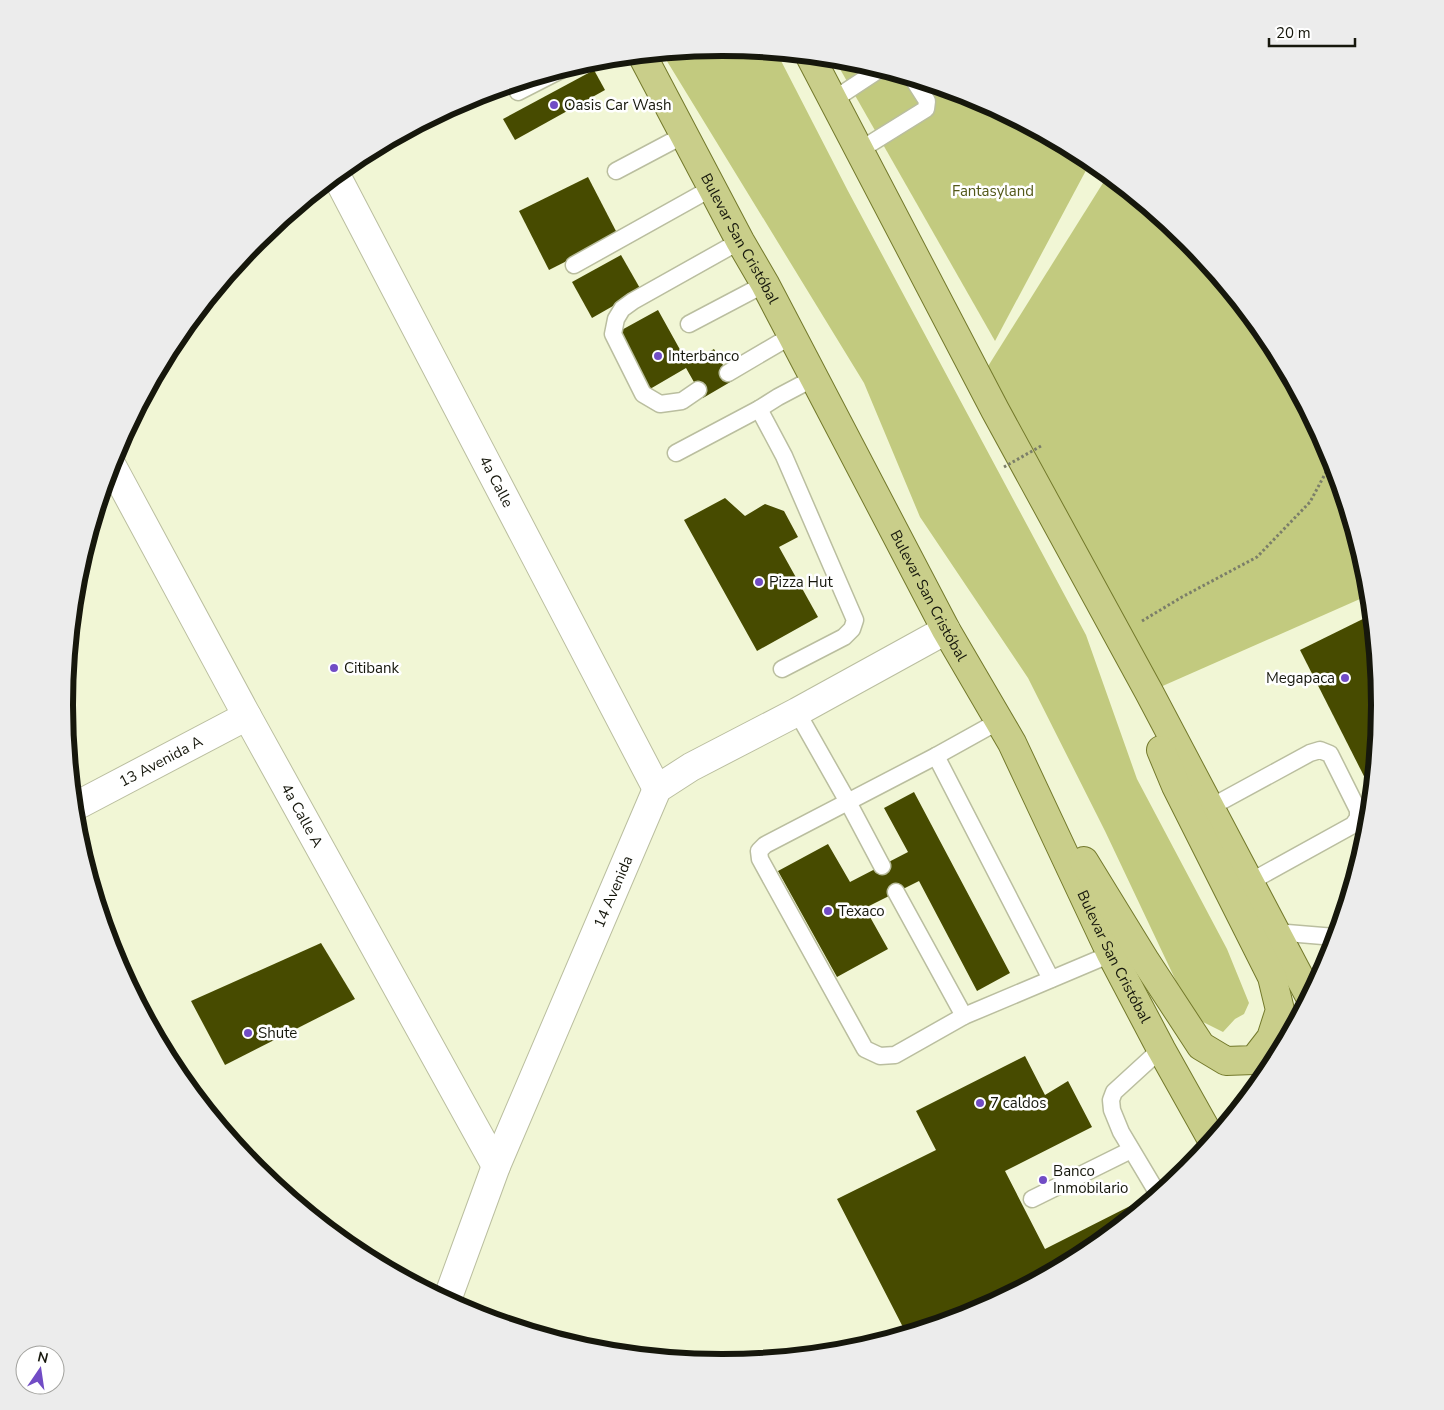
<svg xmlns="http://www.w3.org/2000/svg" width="1444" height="1410" font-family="'Nunito Sans',sans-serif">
  <rect width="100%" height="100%" fill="#f1f6d5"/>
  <g fill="#c2ca7f">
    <polygon points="722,48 777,53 848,191 1086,635 1137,779 1227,949 1249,1003 1244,1014 1235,1019 1223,1032 1203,1022 1185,1000 1105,831 1028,678 920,517 864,383 662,53"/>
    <polygon points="842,59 851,60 974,98 1091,161 995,341 836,62"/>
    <polygon points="1108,175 1187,240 1269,340 1330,454 1367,577 1369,595 1149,692 980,379"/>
  </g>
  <g fill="#474b00">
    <polygon points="594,70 605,90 515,140 503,119"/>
    <polygon points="588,177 618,235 549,270 519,211"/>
    <polygon points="621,255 641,290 592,318 572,282"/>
    <polygon points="658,310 688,364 714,349 732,381 703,398 686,368 650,389 618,332"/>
    <polygon points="725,498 745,516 765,504 784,511 798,537 779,547 818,617 757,651 684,520"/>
    <polygon points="1371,615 1379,705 1371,790 1300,650"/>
    <polygon points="914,792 1010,973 977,991 919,881 865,908 888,949 837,977 778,871 828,844 850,882 908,852 884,808"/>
    <polygon points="321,943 355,999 225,1065 191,1001"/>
    <polygon points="1025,1056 1045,1095 1068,1081 1092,1127 1005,1171 1045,1249 1136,1203 1139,1209 1087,1252 973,1313 906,1333 837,1199 936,1150 916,1111"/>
  </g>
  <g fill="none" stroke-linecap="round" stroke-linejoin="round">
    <defs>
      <g id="service">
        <polyline points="518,92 561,70"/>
        <polyline points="833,100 880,69"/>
        <polyline points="860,150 926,109 927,101 913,79"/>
        <polyline points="616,171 684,135"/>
        <polyline points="574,265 712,188"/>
        <polyline points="689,324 765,284"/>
        <polyline points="728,373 791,336"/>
        <polyline points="698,390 682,401 660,404 643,394 613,334 616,319 622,309 633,301 740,241"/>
        <polyline points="759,409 784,456 855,620 852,629 844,637 782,669"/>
        <polyline points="676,453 759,409 778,397 814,378"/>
        <polyline points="797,712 848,802 882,866"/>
        <polyline points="999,721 936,756 765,845 759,851 760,859 865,1049 880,1056 895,1055 964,1016 1111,954"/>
        <polyline points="936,756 1051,979"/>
        <polyline points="1209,808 1310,753 1320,750 1330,754 1358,810 1358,818 1353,825 1248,883"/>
        <polyline points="896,892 964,1016"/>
        <polyline points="1275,932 1335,937"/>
        <polyline points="1158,1194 1121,1132 1112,1110 1111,1100 1114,1092 1161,1049"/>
        <polyline points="1032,1199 1131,1150"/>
      </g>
      <g id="minor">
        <path id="s1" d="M 336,175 L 657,789"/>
        <path id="s2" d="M 111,464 L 247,716 L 496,1166"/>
        <path id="s3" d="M 74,807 L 247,716"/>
        <path id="s4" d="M 447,1300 L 496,1166 L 657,789 L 691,767 L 797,712 L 946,630"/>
      </g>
      <g id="primary">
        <path id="s5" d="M 642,55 L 740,241 L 765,284 L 946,630 L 1012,743 L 1111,954 L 1161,1049 L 1212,1140"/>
        <polyline points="810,56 995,410 1149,692 1309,995"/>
        <polyline points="1084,861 1146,962 1201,1046 1226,1061 1254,1060 1271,1038 1280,1010 1272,977 1176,786 1161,750"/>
      </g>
    </defs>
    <use href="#service" stroke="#babe9f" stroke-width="19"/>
    <use href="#minor" stroke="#babe9f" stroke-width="30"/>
    <use href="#primary" stroke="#73792b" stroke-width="30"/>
    <polyline stroke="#7b7e69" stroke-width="3" stroke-dasharray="2.5 2.5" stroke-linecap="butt" points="1142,621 1182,597 1257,557 1310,502 1332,461"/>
    <use href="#service" stroke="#fff" stroke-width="16"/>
    <use href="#minor" stroke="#fff" stroke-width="28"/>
    <use href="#primary" stroke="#c9ce8a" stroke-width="28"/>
    <polyline stroke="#7b7e69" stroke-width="3" stroke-dasharray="2.5 2.5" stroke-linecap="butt" points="1004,467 1041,446"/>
  </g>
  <g fill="#714cc5" stroke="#fff" stroke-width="2">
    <circle cx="554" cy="105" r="5"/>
    <circle cx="658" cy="356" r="5"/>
    <circle cx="759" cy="582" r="5"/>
    <circle cx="334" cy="668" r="5"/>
    <circle cx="1345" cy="678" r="5"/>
    <circle cx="828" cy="911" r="5"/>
    <circle cx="248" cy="1033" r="5"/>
    <circle cx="980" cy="1103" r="5"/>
    <circle cx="1043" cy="1180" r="5"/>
  </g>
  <g text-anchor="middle" stroke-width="5" stroke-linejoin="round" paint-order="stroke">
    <g font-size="15" fill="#16170c" stroke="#fff" text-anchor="start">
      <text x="564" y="110">Oasis Car Wash</text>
      <text x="668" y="361">Interbanco</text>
      <text x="769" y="587">Pizza Hut</text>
      <text x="344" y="673">Citibank</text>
      <text x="1335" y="683" text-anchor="end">Megapaca</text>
      <text x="838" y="916">Texaco</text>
      <text x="258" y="1038">Shute</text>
      <text x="990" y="1108">7 caldos</text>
      <text x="1053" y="1176">Banco<tspan x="1053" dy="17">Inmobilario</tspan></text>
    </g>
    <g font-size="15" fill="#535819" stroke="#fff">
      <text x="993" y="196">Fantasyland</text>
    </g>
    <g font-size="15" fill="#16170c" stroke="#fff">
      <text dy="5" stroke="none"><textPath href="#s5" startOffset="208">Bulevar San Cristóbal</textPath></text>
      <text dy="5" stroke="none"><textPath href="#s1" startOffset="346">4a Calle</textPath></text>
      <text dy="5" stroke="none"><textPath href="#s5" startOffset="612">Bulevar San Cristóbal</textPath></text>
      <text dy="5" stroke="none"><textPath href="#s3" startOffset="98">13 Avenida A</textPath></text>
      <text dy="5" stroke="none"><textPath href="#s2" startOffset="400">4a Calle A</textPath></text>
      <text dy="5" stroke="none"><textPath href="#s4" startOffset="441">14 Avenida</textPath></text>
      <text dy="5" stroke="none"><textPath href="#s5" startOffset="1018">Bulevar San Cristóbal</textPath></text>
    </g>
  </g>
  <path d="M0 0H1444V1410H0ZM73 705a649 649 0 1 1 1298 0a649 649 0 1 1-1298 0Z" fill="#ececec" fill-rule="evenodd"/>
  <path fill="none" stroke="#16170c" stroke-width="6" d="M73 705a649 649 0 1 1 1298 0a649 649 0 1 1-1298 0Z"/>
  <g transform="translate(40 1370) rotate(13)"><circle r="24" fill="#ffffff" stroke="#a2a29e"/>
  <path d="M0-4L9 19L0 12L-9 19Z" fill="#714cc5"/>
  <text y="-8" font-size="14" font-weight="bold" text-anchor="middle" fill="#16170c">N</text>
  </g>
  <path d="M1269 38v8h86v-8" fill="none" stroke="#16170c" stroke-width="2.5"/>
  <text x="1276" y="38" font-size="15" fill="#16170c" stroke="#ffffff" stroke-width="4" paint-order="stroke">20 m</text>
</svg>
